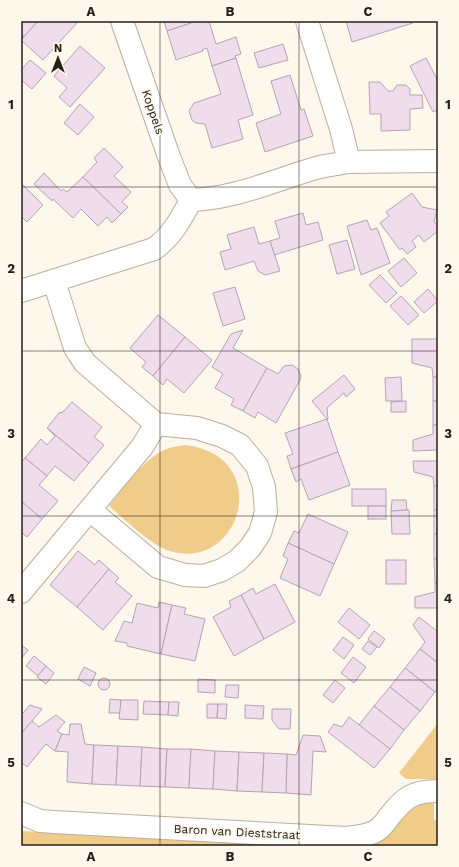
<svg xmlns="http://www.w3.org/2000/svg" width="459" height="867" font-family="'Work Sans',sans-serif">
  <rect width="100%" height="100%" fill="#fef7ec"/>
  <g fill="#f0cc8a">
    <path d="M 186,445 C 276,457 240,576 167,550 C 150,544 123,518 109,506 C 123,489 144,459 164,450 C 171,447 178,446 186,445 Z"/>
    <polygon points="438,723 438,779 406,779 399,773"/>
    <polygon points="434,799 434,820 438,821 438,846 350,846 414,806"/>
    <polygon points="21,831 338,846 21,846"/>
  </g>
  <g fill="#efddec" stroke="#b4a3b2">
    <polygon points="21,21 38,21 21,40 24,36 21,34"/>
    <polygon points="38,21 75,21 77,23 43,60 21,40"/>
    <polygon points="164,21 197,21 167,31"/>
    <polygon points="197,21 209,21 216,44 236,37 241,54 235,56 236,58 212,66 207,48 202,50 203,51 176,60 167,31"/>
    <polygon points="346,21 412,21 413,23 352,42"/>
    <polygon points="283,44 288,60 259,68 254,53"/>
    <polygon points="80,46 105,68 70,107 59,97 67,88 54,76"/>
    <polygon points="236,58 253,115 238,120 243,139 212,148 205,124 196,123 192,120 189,111 194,103 221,94 212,66"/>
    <polygon points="426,58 438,81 438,110 433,112 410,66"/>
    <polygon points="30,60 46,73 32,89 21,80 21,70"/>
    <polygon points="290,75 301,110 304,109 313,136 265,152 256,123 281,114 271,81"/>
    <polygon points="369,82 380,82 388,91 393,91 397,85 406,85 410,89 410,95 422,95 423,108 410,109 410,130 381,131 381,114 370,114"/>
    <polygon points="80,104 94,117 78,135 64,123"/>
    <polygon points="104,148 123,167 114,176 131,192 122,202 128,207 121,214 83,177 97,162 94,158"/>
    <polygon points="44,173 61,191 63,189 67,192 83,177 121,214 112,223 107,217 98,226 81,209 73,218 53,199 52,201 34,184"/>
    <polygon points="21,183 43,205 27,222 21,216"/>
    <polygon points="412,193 422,207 437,210 434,222 438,226 438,231 424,242 419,235 412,241 416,247 407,254 402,248 400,250 380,223 389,216 386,212"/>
    <polygon points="303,213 306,225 318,222 323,240 274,255 270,241 280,238 275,221"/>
    <polygon points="367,220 371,230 377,228 390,263 361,275 347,226"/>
    <polygon points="254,227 259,244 270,241 280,271 265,275 258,271 254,261 225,270 220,252 231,249 227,235"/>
    <polygon points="347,240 355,269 337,274 329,245"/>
    <polygon points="404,258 417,273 401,287 388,271"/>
    <polygon points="380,275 397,293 386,303 369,285"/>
    <polygon points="235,287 245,319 223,326 213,293"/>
    <polygon points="428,289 438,301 424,313 414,302"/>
    <polygon points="401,296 419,315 408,325 390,306"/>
    <polygon points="158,315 185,337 153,376 142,367 146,362 130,348"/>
    <polygon points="243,330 233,348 267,368 243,411 231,405 234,399 215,388 223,374 212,367 231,334"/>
    <polygon points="185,337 212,360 184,393 167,379 163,385 153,376"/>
    <polygon points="412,339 438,339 438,377 433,377 432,368 412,363"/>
    <polygon points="292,365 298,369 301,376 300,380 276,423 258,412 255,418 243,411 267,368 278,374 284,366"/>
    <polygon points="344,375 355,389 346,397 344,393 327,408 328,419 327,419 312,401"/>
    <polygon points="401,377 402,401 386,401 385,378"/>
    <rect x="433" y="377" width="5" height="24"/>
    <polygon points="406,401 406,412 391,412 391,402"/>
    <rect x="433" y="401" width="5" height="24"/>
    <polygon points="72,402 102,427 94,437 104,445 89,463 47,428 59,413 63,412"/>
    <polygon points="327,419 338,452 291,469 287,456 293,454 285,433"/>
    <polygon points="433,425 438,425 438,450 413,451 413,440 433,434"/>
    <polygon points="47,428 89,463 74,481 55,466 47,476 25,458 41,439 47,445 55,436"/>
    <polygon points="338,452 350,485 309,500 301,479 296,482 291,469"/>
    <polygon points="25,458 47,476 39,485 58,501 42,519 21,501 21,463"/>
    <polygon points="413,461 438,461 438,486 434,486 433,477 414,472"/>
    <rect x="434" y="486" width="4" height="24"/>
    <rect x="352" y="489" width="34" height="17"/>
    <polygon points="392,500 406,500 407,510 391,511"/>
    <polygon points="21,501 42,519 27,537 21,532"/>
    <rect x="368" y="506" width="18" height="13"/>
    <polygon points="409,510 410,534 392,534 391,511"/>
    <rect x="434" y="510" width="4" height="24"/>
    <polygon points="308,514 348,532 334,564 288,543 294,531 299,533"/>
    <rect x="434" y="534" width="4" height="25"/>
    <polygon points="288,543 334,564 320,596 280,578 288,559 283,556"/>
    <polygon points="78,551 95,565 99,560 109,569 77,607 50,585"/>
    <polygon points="434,559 438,559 438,583 435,583"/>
    <rect x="386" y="560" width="20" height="24"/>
    <polygon points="109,569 119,578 115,582 132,596 103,630 77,607"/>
    <polygon points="435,583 438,583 438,608 415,608 415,597 435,592"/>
    <polygon points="275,584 295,622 264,639 241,595 253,588 256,594"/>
    <polygon points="241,595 264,639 234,656 213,617 231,607 229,601"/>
    <polygon points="159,602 172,605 161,654 127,646 127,643 115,641 124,621 132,623 137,603 158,608"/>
    <polygon points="172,605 186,608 184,614 205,619 195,661 161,654"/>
    <polygon points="349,608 370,625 359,639 338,622"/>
    <polygon points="419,617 438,632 438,663 420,649 425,642 413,625"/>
    <polygon points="374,631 385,639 379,648 368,639"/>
    <polygon points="343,637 354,645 344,659 333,650"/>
    <polygon points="368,641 377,647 370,655 362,649"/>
    <polygon points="21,645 28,650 21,659"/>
    <polygon points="420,649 438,663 438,688 435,692 405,668"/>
    <polygon points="34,656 46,666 38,676 26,666"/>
    <polygon points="353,657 366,667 354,683 341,673"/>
    <polygon points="46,666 54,673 46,684 37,677"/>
    <polygon points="84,667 96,673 90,686 78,679"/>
    <polygon points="405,668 435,692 420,711 390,687"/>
    <circle cx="104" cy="684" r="6"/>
    <polygon points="198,679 215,680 215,693 198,692"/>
    <polygon points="335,680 345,688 333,703 323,695"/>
    <polygon points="226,685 239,685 238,698 225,697"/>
    <polygon points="390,687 420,711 404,730 374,706"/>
    <polygon points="110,699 121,700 120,713 109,713"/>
    <polygon points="121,700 138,700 138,720 119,719"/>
    <polygon points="144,701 169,702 168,715 143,714"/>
    <polygon points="169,702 179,702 178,716 168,715"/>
    <polygon points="207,704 218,704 217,718 207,718"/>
    <polygon points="218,704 227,704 226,719 217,718"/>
    <polygon points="30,705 42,709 21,734 21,711 23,713"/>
    <polygon points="245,705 264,706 263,719 245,718"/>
    <polygon points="374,706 404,730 390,749 359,725"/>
    <polygon points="272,709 291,709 290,729 279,729 272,720"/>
    <polygon points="56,715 65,722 57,731 62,734 55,751 46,744 27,767 21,762 21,734 32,721 39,727"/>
    <polygon points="349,717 390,749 374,768 328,732 334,724 342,727"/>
    <polygon points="70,724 81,724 85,744 94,745 92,784 67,782 68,752 55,751 62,734 69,735"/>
    <polygon points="303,735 320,736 326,752 313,751 311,795 286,793 287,754 296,755"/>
    <polygon points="94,745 118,746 116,785 92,784"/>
    <polygon points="118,746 142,747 140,786 116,785"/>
    <polygon points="142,747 167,749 165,787 140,786"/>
    <polygon points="167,749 191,749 189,788 165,787"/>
    <polygon points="191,749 215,751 213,789 189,788"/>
    <polygon points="215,751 239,752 237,791 213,789"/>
    <polygon points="239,752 264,753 262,792 237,791"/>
    <polygon points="264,753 287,754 286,793 262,792"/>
  </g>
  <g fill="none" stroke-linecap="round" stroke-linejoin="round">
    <defs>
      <g id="street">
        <polyline points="122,21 168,154 180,185 191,200"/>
        <polyline points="307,21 341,129 349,162"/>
        <path d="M 191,200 C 234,199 275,180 316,168 C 326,165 338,164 349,162 L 438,161"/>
        <polyline points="54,281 75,348 85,363 156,424 197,428 222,436 240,445 257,466 264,487 266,512 260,533 250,548 237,561 222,570 204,576 185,575 158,567 90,510"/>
        <path d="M 21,291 L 154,249 C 172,236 181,219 191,200"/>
        <polyline points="21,592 142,447 156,424"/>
        <path d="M 21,813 L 40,821 L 54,822 L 347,838 C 356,837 365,836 374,832 C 380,829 385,823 389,817 C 404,798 412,791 438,791"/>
      </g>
    </defs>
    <use href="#street" stroke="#b9af9c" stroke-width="24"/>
    <use href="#street" stroke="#fff" stroke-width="22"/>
  </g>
  <path fill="none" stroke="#25211a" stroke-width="1" stroke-opacity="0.55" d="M 160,21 L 160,846M 299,21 L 299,846M 21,187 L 438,187M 21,351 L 438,351M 21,516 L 438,516M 21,680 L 438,680"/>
  <g text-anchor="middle" stroke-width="4" stroke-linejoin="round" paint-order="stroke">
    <g font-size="12" fill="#25211a" stroke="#fef7ec">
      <text transform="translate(153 112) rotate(71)" y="4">Koppels</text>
      <text transform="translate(237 832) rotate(3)" y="4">Baron van Dieststraat</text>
    </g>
  </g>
  <rect width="459" height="867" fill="none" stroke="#fef7ec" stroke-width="44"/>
  <g transform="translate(58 58)" stroke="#fef7ec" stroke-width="3" paint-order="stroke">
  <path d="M0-3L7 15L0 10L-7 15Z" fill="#25211a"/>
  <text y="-6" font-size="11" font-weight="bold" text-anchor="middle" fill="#25211a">N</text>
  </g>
  <rect x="22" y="22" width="415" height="823" fill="none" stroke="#25211a" stroke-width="1.5"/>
  <g font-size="13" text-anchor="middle" font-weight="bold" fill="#25211a">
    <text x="91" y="16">A</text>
    <text x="230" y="16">B</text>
    <text x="368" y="16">C</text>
    <text x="11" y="109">1</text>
    <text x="448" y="109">1</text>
    <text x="11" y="273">2</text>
    <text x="448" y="273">2</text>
    <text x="11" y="438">3</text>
    <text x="448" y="438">3</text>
    <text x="11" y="603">4</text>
    <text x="448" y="603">4</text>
    <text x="11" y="767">5</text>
    <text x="448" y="767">5</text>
    <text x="91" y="861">A</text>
    <text x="230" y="861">B</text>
    <text x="368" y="861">C</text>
  </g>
</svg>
